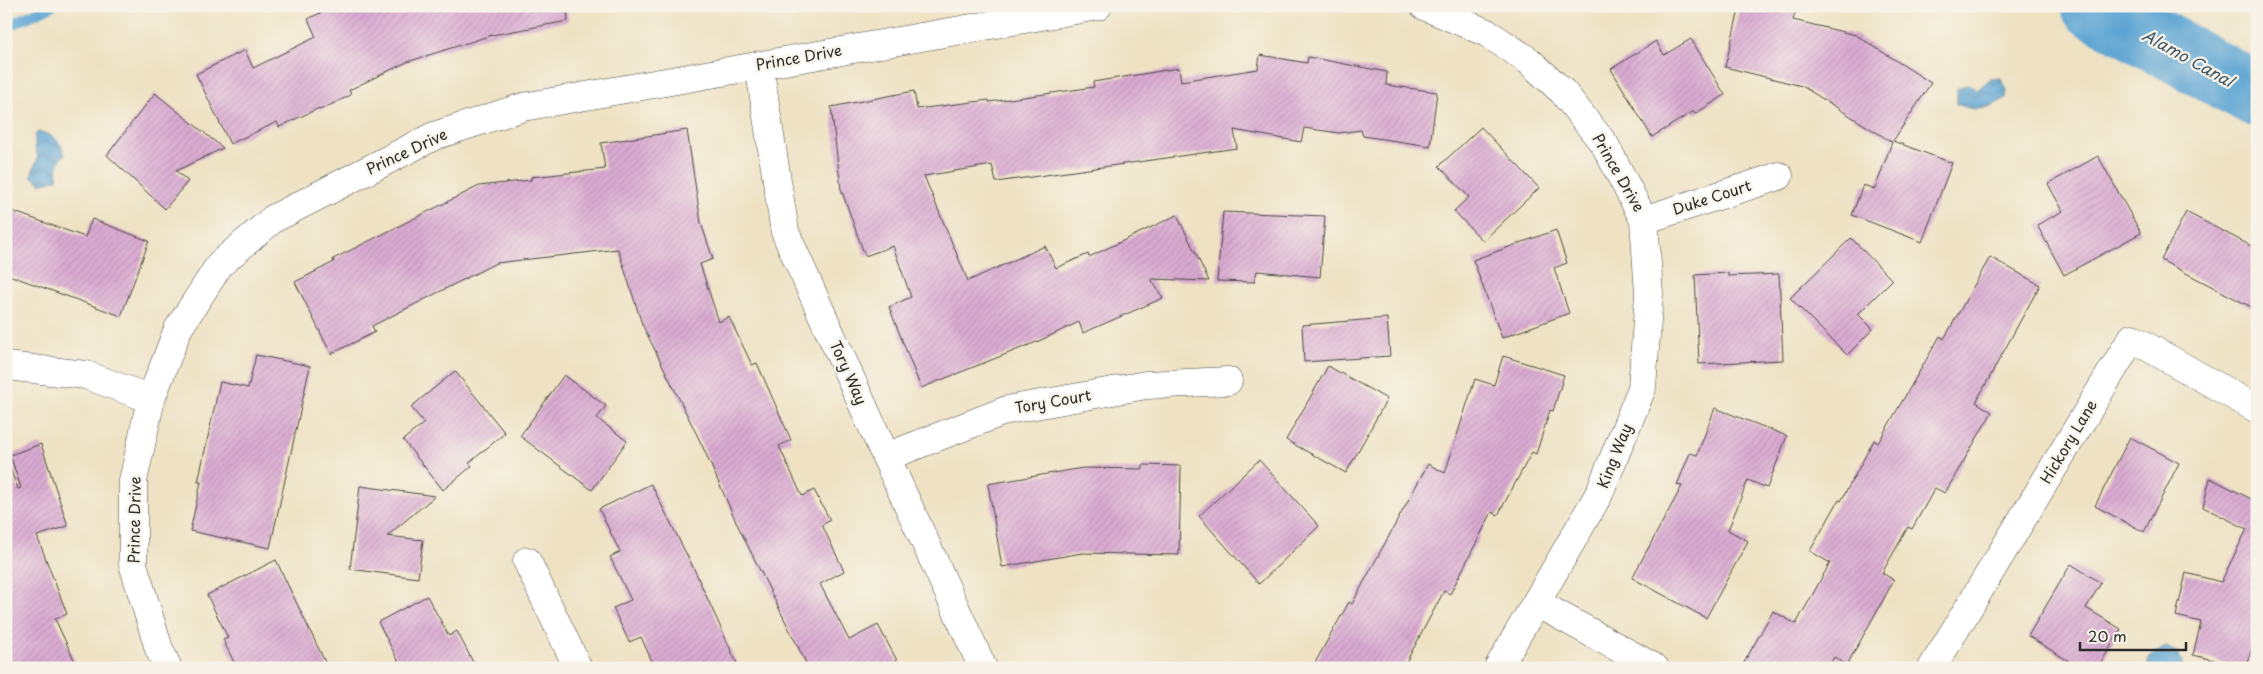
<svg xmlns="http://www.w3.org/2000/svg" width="2263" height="674" font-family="'Playpen Sans',sans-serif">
  <defs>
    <pattern id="water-waves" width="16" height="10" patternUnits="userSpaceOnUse" patternTransform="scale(1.25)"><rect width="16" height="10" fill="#5ca4d3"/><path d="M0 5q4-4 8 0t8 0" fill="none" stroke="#4c86ab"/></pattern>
    <pattern id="building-hatch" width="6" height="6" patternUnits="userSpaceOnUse" patternTransform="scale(1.25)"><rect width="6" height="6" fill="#daabd2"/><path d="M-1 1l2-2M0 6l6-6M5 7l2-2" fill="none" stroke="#bb93b4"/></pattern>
  </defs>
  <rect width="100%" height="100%" fill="#f7f3e8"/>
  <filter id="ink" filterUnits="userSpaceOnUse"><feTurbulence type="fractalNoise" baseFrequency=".02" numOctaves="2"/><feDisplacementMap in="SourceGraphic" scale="10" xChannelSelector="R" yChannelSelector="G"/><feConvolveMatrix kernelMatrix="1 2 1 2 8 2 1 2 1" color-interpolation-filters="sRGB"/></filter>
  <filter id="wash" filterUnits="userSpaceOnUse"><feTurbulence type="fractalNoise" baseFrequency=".0096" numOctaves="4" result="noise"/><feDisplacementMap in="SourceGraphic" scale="20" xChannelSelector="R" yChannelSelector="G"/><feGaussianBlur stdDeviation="1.12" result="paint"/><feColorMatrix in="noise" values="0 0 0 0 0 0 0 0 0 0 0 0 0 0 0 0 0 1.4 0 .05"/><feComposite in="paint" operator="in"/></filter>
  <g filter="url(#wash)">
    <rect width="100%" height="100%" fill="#eee2c3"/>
    <g fill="url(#water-waves)" stroke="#44687f">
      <path d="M 2001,78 L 2007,90 L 2006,98 C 1987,109 1978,113 1957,104 L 1957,89 L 1968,84 L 1977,90 L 1990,79 Z"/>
      <path d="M 38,132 C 52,133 60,141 65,154 L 58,163 L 57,179 L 41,184 L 31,176 L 38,157 L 35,148 L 35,135 Z"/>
      <path d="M 2166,647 L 2176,652 L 2183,663 L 2182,668 L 2147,668 C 2148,654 2154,651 2166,647 Z"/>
    </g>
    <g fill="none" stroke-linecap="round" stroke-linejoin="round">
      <polyline stroke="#5ca4d3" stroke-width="11" points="6,27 51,6"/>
      <polyline stroke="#5ca4d3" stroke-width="64" points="2093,6 2257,95"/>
    </g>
    <g id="blocks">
      <g fill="url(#building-hatch)">
        <polygon points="334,6 567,6 568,21 492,35 407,62 349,90 351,95 320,110 319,108 279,127 277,122 230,144 196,74 245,50 253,68 316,37 308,19"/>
        <polygon points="1740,6 1797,6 1793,20 1856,35 1931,83 1893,141 1952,163 1922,242 1852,215 1863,185 1875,189 1892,142 1802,86 1725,67"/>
        <polygon points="1691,39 1725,95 1695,114 1694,111 1652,137 1611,69 1656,41 1664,55"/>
        <polygon points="1260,55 1307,63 1308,57 1387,72 1386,85 1437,92 1430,146 1363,136 1361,130 1339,133 1304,128 1301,142 1234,130 1237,148 996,182 992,165 924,176 968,281 1045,246 1056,268 1088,254 1089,257 1177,215 1209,281 1151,279 1163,298 1083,333 1079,322 1039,341 921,388 889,307 911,297 893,246 865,256 841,189 831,107 914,91 917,109 989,100 989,102 1094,87 1093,82 1179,68 1181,81 1258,69"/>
        <polygon points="155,93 223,148 176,171 188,181 165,209 107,155"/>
        <polygon points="1481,127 1539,188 1483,241 1454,211 1469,197 1439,166"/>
        <polygon points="687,130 701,223 713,259 700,264 719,322 729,317 752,365 757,363 791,440 779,446 802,496 814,490 830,520 822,525 844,571 820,584 849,640 878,625 901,668 797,668 806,663 739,528 701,443 642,324 618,249 496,263 372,326 375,332 331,354 295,282 334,262 333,259 479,186 531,180 531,177 605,169 601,143"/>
        <polygon points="2098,156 2141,233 2064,275 2037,225 2063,211 2048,184"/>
        <polygon points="6,209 85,237 92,219 149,241 121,316 6,274"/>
        <polygon points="1223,212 1325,216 1320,277 1257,271 1254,282 1217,281"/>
        <polygon points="2186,212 2257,249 2257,310 2161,260"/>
        <polygon points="1556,230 1567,263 1554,268 1569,313 1502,338 1473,260"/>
        <polygon points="1851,238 1892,280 1858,314 1873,329 1847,355 1790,298"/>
        <polygon points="1990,257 2040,285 1976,402 1992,412 1945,493 1935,488 1912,529 1908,527 1882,573 1894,580 1847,665 1834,657 1828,668 1741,668 1773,611 1796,624 1830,563 1810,551 1839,500 1841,501 1874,440 1878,443 1940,336 1944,339"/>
        <polygon points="1728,273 1728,276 1779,274 1783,360 1699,364 1695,275"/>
        <polygon points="1387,318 1390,356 1304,362 1302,325"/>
        <polygon points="256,355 310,366 270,548 190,531 201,482 198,482 220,382 248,388"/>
        <polygon points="1503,356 1564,375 1553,411 1550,410 1536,454 1532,452 1498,515 1492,512 1450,594 1444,591 1403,668 1312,668 1349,602 1352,604 1428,464 1445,473 1475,379 1494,385"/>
        <polygon points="1328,366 1387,399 1346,473 1286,440"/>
        <polygon points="455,371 505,433 469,463 472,466 443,490 403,440 424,423 411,407"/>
        <polygon points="564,375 606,406 597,418 627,441 592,490 520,436"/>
        <polygon points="1715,408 1787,436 1767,488 1748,480 1728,530 1748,541 1706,618 1632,578 1682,486 1677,485 1690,453 1697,455"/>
        <polygon points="2130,437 2179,463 2144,532 2095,506"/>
        <polygon points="41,444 68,526 37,536 67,614 55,619 78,668 6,668 6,463 8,463 18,489 21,488 10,455"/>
        <polygon points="1259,460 1319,526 1259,584 1199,516"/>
        <polygon points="1143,465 1181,466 1179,555 1082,553 1002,567 988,484 1083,468 1143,469"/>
        <polygon points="2210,478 2257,502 2257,625 2247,668 2193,655 2201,622 2176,616 2186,573 2221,582 2247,529 2203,507"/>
        <polygon points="651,484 694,569 739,668 655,668 641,637 629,642 613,608 631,600 610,557 620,552 599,509"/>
        <polygon points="360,486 435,496 387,536 423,540 418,578 350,569"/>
        <polygon points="276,560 285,579 328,668 237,668 223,640 228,638 207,595"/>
        <polygon points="2071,564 2101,583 2086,608 2121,629 2098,668 2080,668 2028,636"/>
        <polygon points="427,596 449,636 457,631 476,668 402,668 378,622"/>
      </g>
    </g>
  </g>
  <g filter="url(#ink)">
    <use href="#blocks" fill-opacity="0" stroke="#484642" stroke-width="1"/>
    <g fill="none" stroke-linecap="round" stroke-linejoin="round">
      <defs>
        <g id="minor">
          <polyline points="1424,6 1487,33 1529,61 1563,92 1605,145 1644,220 1649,294 1642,388 1599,494 1498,668"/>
          <polyline points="759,65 785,232 886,457 983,668"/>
          <polyline points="1644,220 1779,176"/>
          <polyline points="6,366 86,375 151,399"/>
          <polyline points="886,457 1007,410 1146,385 1228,381"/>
          <polyline points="527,561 578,668"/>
          <polyline points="1537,603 1655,668"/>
          <polyline points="168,668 159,649 133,564 133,481 151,399 178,329 220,264 273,219 434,136 523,107 1098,6"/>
          <polyline points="1932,668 2132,338 2257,409"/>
        </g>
      </defs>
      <use href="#minor" stroke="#484642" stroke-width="29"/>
      <use href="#minor" stroke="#fff" stroke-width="28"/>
    </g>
  </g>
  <g text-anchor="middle" stroke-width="4.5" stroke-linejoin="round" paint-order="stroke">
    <g font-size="15" fill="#2b2b2b" stroke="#f7f3e8">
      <text transform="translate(799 58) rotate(-10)" y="5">Prince Drive</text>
      <text transform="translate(407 152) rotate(-25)" y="5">Prince Drive</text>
      <text transform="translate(1618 173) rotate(60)" y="5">Prince Drive</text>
      <text transform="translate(1712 198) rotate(-18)" y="5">Duke Court</text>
      <text transform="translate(848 373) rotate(66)" y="5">Tory Way</text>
      <text transform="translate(1053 402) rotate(-10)" y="5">Tory Court</text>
      <text transform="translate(2069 442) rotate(-59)" y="5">Hickory Lane</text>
      <text transform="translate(1615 456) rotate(-68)" y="5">King Way</text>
      <text transform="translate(135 520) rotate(-89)" y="5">Prince Drive</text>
    </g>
    <g font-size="16" font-style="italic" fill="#3c5566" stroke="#f7f3e8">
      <text transform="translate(2188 58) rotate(29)" y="6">Alamo Canal</text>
    </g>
  </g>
  <rect width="2263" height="674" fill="none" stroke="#f7f3e8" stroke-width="25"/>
  <path d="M2080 642v8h106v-8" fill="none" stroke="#2b2b2b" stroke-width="2.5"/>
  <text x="2088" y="642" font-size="15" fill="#2b2b2b" stroke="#f7f3e8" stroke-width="4" paint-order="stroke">20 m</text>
</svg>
